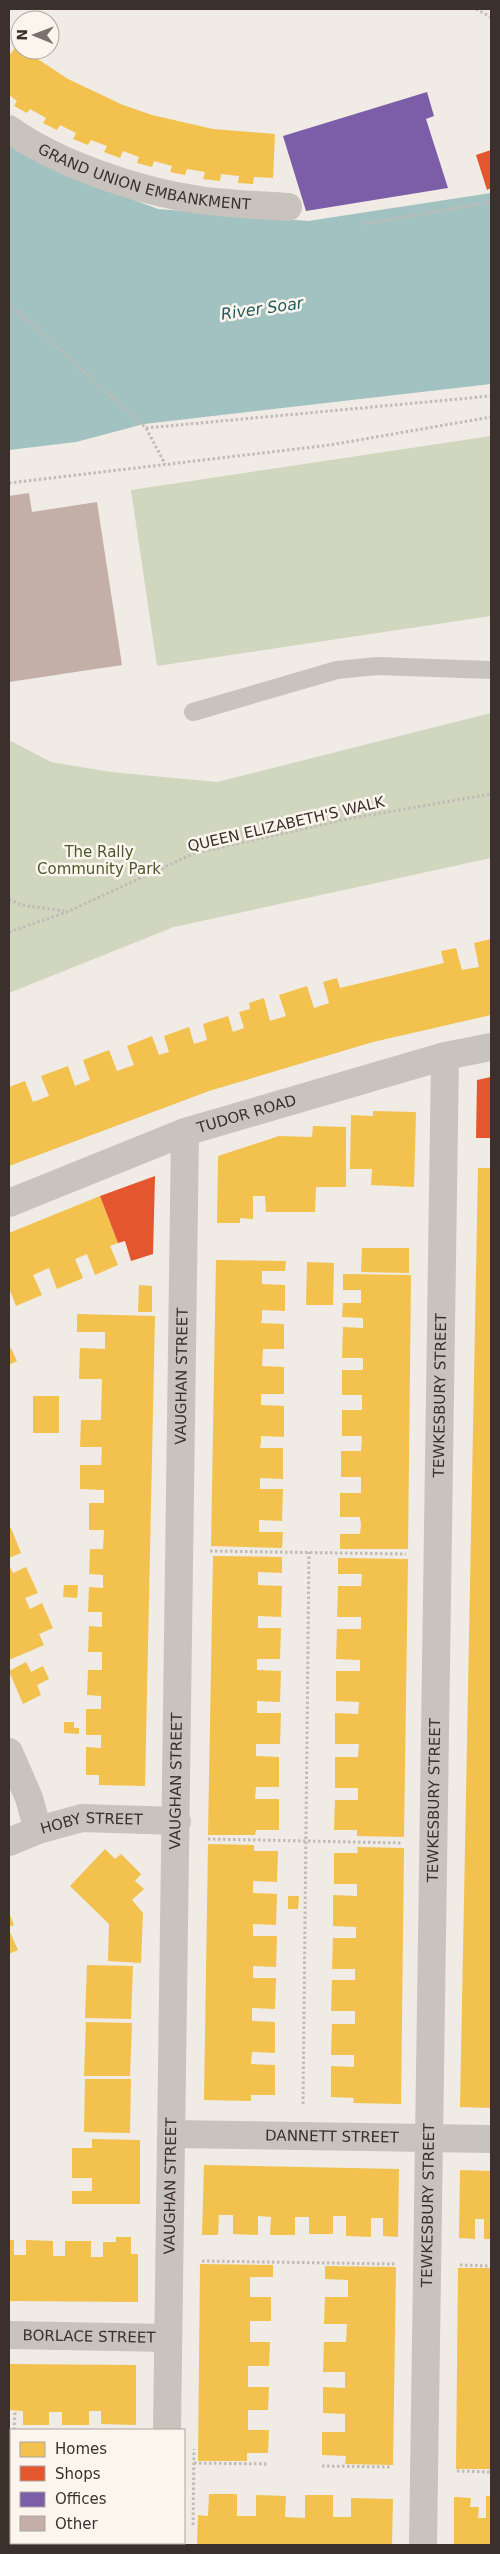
<svg xmlns="http://www.w3.org/2000/svg" width="500" height="2554" font-family="'DejaVu Sans',sans-serif">
  <rect width="100%" height="100%" fill="#f0ebe5"/>
  <g fill="#d1d6bf">
    <polygon points="491,436 491,616 157,666 131,490"/>
    <polygon points="491,713 491,858 174,927 9,993 9,740 51,762 111,772 217,782"/>
  </g>
  <polygon fill="#a1c2c1" points="9,144 16,150 57,171 158,209 308,221 491,193 491,384 144,424 76,442 9,450"/>
  <g fill="#f2c14e">
    <polygon points="17,45 20,50 24,50 68,79 123,105 152,115 213,129 275,134 273,178 254,177 253,184 238,183 239,176 221,174 220,181 203,179 205,172 187,169 185,175 170,172 172,166 154,161 152,167 137,163 139,157 123,151 120,158 104,152 107,146 91,140 88,145 73,139 76,133 60,125 57,130 43,123 46,118 30,109 27,113 14,106 17,101 9,95 9,56"/>
    <polygon points="491,939 491,1015 373,1042 209,1091 9,1166 9,1087 25,1081 33,1102 49,1096 41,1076 68,1066 75,1086 90,1080 83,1060 109,1050 117,1071 134,1065 127,1046 152,1036 159,1055 169,1052 164,1036 189,1027 194,1044 207,1040 203,1024 228,1016 233,1032 244,1028 239,1012 250,1009 249,1003 264,998 270,1021 286,1016 279,995 307,986 314,1008 329,1003 323,982 337,978 340,988 444,963 441,951 456,948 462,970 479,967 474,943"/>
    <polygon points="373,1111 416,1112 414,1187 371,1185 372,1169 350,1169 351,1115 373,1116"/>
    <polygon points="313,1126 346,1127 346,1187 316,1187 315,1212 266,1212 265,1196 253,1196 253,1219 240,1218 240,1223 217,1223 218,1156 279,1136 312,1137"/>
    <polygon points="478,1168 491,1168 491,2108 460,2107"/>
    <polygon points="100,1196 118,1243 110,1246 118,1265 95,1275 87,1254 75,1259 83,1278 57,1289 49,1268 40,1272 33,1275 42,1295 16,1306 9,1288 9,1233"/>
    <polygon points="362,1248 409,1248 409,1273 361,1272"/>
    <polygon points="216,1260 286,1261 285,1271 262,1271 262,1284 285,1285 285,1311 262,1310 262,1318 261,1323 284,1324 284,1349 263,1349 262,1366 284,1367 284,1394 261,1394 261,1405 284,1406 284,1437 261,1436 261,1442 260,1448 283,1448 283,1479 260,1478 260,1489 283,1489 282,1521 259,1520 259,1532 283,1532 282,1548 211,1546"/>
    <polygon points="307,1262 334,1263 333,1305 306,1305"/>
    <polygon points="343,1274 411,1275 408,1549 340,1549 340,1534 360,1534 361,1525 360,1517 340,1517 340,1493 361,1493 361,1477 341,1477 341,1451 361,1451 362,1436 342,1436 342,1410 362,1410 362,1395 342,1395 342,1370 363,1370 363,1358 342,1358 343,1327 363,1328 363,1318 342,1317 343,1303 361,1303 361,1290 343,1290"/>
    <polygon points="139,1285 152,1286 152,1312 138,1312"/>
    <polygon points="77,1314 155,1316 145,1786 99,1785 99,1775 86,1775 86,1747 101,1748 101,1735 86,1735 86,1709 101,1709 101,1696 87,1695 88,1670 102,1670 102,1652 88,1652 89,1626 102,1627 102,1612 88,1612 89,1587 103,1588 103,1575 89,1574 90,1549 103,1549 104,1530 89,1530 89,1503 104,1503 104,1490 80,1489 80,1465 101,1465 102,1447 80,1447 81,1420 101,1420 102,1379 79,1379 80,1348 105,1349 105,1332 77,1332"/>
    <polygon points="11,1348 17,1361 9,1365 9,1349"/>
    <rect x="33" y="1396" width="26" height="37"/>
    <polygon points="11,1528 21,1553 9,1558 9,1529"/>
    <polygon points="213,1556 282,1557 282,1573 258,1572 258,1585 282,1586 281,1617 258,1616 258,1628 281,1628 280,1659 257,1659 257,1670 281,1671 280,1702 257,1701 257,1713 281,1713 280,1744 256,1744 256,1756 279,1757 279,1787 256,1787 255,1799 279,1799 279,1830 256,1830 255,1835 208,1835"/>
    <polygon points="338,1558 408,1559 404,1837 357,1836 357,1830 334,1830 335,1800 358,1800 358,1788 335,1788 335,1757 358,1757 359,1744 335,1744 335,1713 358,1714 359,1702 336,1701 336,1671 360,1671 360,1660 336,1659 337,1629 361,1629 361,1617 337,1617 338,1586 361,1586 362,1574 338,1574"/>
    <polygon points="9,1565 13,1573 26,1567 38,1593 25,1598 30,1609 42,1603 53,1628 39,1634 44,1645 9,1660"/>
    <polygon points="64,1585 78,1585 77,1598 63,1597"/>
    <polygon points="26,1662 31,1672 43,1666 49,1679 37,1685 41,1695 23,1704 9,1671"/>
    <polygon points="64,1722 74,1722 74,1728 79,1728 79,1734 64,1733"/>
    <polygon points="208,1844 254,1845 254,1851 278,1851 277,1882 253,1881 253,1893 277,1894 276,1925 253,1924 253,1936 277,1936 276,1967 253,1966 253,1978 276,1978 275,2009 252,2008 252,2021 275,2022 275,2053 252,2052 251,2064 275,2065 275,2095 251,2095 251,2101 204,2100"/>
    <polygon points="357,1847 404,1848 401,2104 353,2103 354,2098 331,2097 331,2066 354,2067 354,2055 331,2055 332,2024 355,2024 355,2011 331,2011 332,1980 355,1980 355,1969 332,1969 333,1938 356,1938 356,1927 333,1926 333,1895 357,1896 357,1884 334,1884 334,1853 358,1853"/>
    <polygon points="105,1849 115,1859 121,1854 141,1874 135,1881 144,1889 132,1900 143,1913 141,1963 108,1961 109,1924 70,1886"/>
    <polygon points="288,1896 299,1896 298,1909 288,1909"/>
    <polygon points="9,1913 14,1925 9,1927"/>
    <polygon points="9,1930 18,1950 9,1954"/>
    <polygon points="87,1965 133,1966 131,2019 85,2018"/>
    <polygon points="86,2022 132,2023 130,2076 84,2076"/>
    <polygon points="85,2079 131,2079 130,2133 84,2132"/>
    <polygon points="92,2139 140,2140 140,2204 72,2204 72,2191 92,2191 92,2178 72,2178 72,2148 92,2148"/>
    <polygon points="204,2165 399,2169 398,2237 383,2236 383,2218 371,2218 371,2237 346,2236 346,2216 333,2216 333,2234 309,2234 309,2217 295,2217 295,2235 270,2235 271,2217 258,2216 258,2235 233,2234 233,2215 219,2215 218,2235 202,2235"/>
    <polygon points="460,2170 491,2171 491,2239 484,2239 484,2219 475,2219 475,2239 459,2238"/>
    <polygon points="116,2237 131,2237 131,2254 138,2254 138,2302 9,2301 9,2240 14,2240 14,2255 26,2255 26,2240 53,2241 53,2256 65,2256 65,2241 91,2241 91,2257 103,2257 103,2242 116,2242"/>
    <polygon points="200,2264 273,2265 273,2277 250,2277 250,2297 271,2297 271,2321 250,2321 250,2342 270,2342 269,2366 248,2366 248,2387 269,2387 268,2410 248,2410 248,2430 269,2430 268,2453 247,2453 247,2461 198,2461"/>
    <polygon points="325,2266 396,2267 393,2465 345,2464 346,2456 322,2455 322,2432 345,2432 345,2414 323,2413 323,2387 345,2388 345,2372 323,2372 324,2342 346,2342 347,2324 324,2324 325,2297 348,2297 348,2280 325,2279"/>
    <polygon points="458,2268 491,2268 491,2469 456,2469"/>
    <polygon points="9,2364 136,2365 136,2425 101,2424 101,2411 89,2411 89,2425 62,2425 62,2412 49,2412 49,2425 23,2425 23,2411 9,2410"/>
    <polygon points="209,2494 237,2494 237,2516 256,2516 256,2495 286,2496 285,2517 305,2518 305,2495 333,2495 333,2517 351,2517 351,2498 393,2499 392,2545 197,2545 198,2515 208,2516"/>
    <polygon points="486,2496 491,2496 491,2545 454,2545 454,2497 471,2498 470,2507 479,2507 478,2518 486,2518"/>
    <polygon points="9,2510 11,2510 11,2543 134,2543 134,2545 9,2545"/>
  </g>
  <g fill="#e4572e">
    <polygon points="491,150 491,188 487,190 476,155"/>
    <polygon points="491,1077 491,1138 476,1138 477,1080"/>
    <polygon points="155,1176 153,1254 131,1261 125,1241 118,1243 100,1196"/>
  </g>
  <polygon fill="#7b5ea7" points="427,92 434,116 426,119 448,188 306,211 283,136"/>
  <polygon fill="#c3afa7" points="29,493 32,512 97,502 122,665 9,682 9,496"/>
  <g fill="none" stroke-linecap="round" stroke-linejoin="round">
    <g stroke="#c2bbb6" stroke-width="3" stroke-dasharray="2.5 2.5" stroke-linecap="butt">
      <polyline points="476,9 491,17"/>
      <polyline points="364,224 491,202"/>
      <polyline points="9,304 146,428 165,464"/>
      <polyline points="146,428 491,396"/>
      <polyline points="9,483 330,445 491,417"/>
      <polyline points="9,899 21,905 64,911"/>
      <polyline points="9,932 67,912 195,853 348,819 491,794"/>
      <polyline points="210,1551 406,1554"/>
      <polyline points="208,1839 402,1843"/>
      <polyline points="303,2104 309,1552"/>
      <polyline points="202,2261 395,2264"/>
      <polyline points="460,2265 491,2266"/>
      <polyline points="14,2430 15,2410"/>
      <polyline points="9,2458 11,2459"/>
      <polyline points="194,2463 269,2464"/>
      <polyline points="322,2466 392,2467"/>
      <polyline points="457,2471 491,2472"/>
      <polyline points="193,2525 194,2449"/>
    </g>
    <polyline stroke="#c9c3be" stroke-width="18" points="193,712 337,670 377,666 491,670"/>
    <path stroke="#c9c3be" stroke-width="28" id="s1" d="M 9,129 C 57,164 141,192 200,200 C 229,204 259,205 288,207"/>
    <g stroke="#c9c3be" stroke-width="28">
      <path id="s2" d="M 9,1203 L 185,1132 L 445,1056 L 491,1047"/>
      <polyline points="9,1752 29,1798 38,1830"/>
      <path id="s3" d="M 9,1842 L 38,1830 L 82,1818 L 177,1821"/>
      <path id="s4" d="M 172,2134 L 491,2139"/>
      <path id="s5" d="M 9,2335 L 168,2338"/>
      <path id="s6" d="M 167,2430 L 185,1132"/>
      <polyline points="166,2545 166,2543"/>
      <path id="s7" d="M 423,2545 L 445,1056"/>
    </g>
  </g>
  <g text-anchor="middle" stroke-width="5" stroke-linejoin="round" paint-order="stroke">
    <g font-size="15" fill="#3b302b" stroke="#fbf5ee">
      <text dy="5" stroke="none"><textPath href="#s1" startOffset="146">GRAND UNION EMBANKMENT</textPath></text>
      <text transform="translate(286 824) rotate(-13)" y="5">QUEEN ELIZABETH'S WALK</text>
      <text dy="5" stroke="none"><textPath href="#s2" startOffset="254">TUDOR ROAD</textPath></text>
      <text dy="5" stroke="none"><textPath href="#s6" startOffset="1054">VAUGHAN STREET</textPath></text>
      <text dy="5" stroke="none"><textPath href="#s7" startOffset="1150">TEWKESBURY STREET</textPath></text>
      <text dy="5" stroke="none"><textPath href="#s6" startOffset="649">VAUGHAN STREET</textPath></text>
      <text dy="5" stroke="none"><textPath href="#s7" startOffset="745">TEWKESBURY STREET</textPath></text>
      <text dy="5" stroke="none"><textPath href="#s3" startOffset="86">HOBY STREET</textPath></text>
      <text dy="5" stroke="none"><textPath href="#s4" startOffset="160">DANNETT STREET</textPath></text>
      <text dy="5" stroke="none"><textPath href="#s6" startOffset="244">VAUGHAN STREET</textPath></text>
      <text dy="5" stroke="none"><textPath href="#s7" startOffset="340">TEWKESBURY STREET</textPath></text>
      <text dy="5" stroke="none"><textPath href="#s5" startOffset="80">BORLACE STREET</textPath></text>
    </g>
    <g font-size="15" fill="#4a5a2e" stroke="#fbf5ee">
      <text x="99" y="857">The Rally<tspan x="99" dy="17">Community Park</tspan></text>
    </g>
    <g font-size="16" font-style="italic" fill="#1f5a5e" stroke="#fbf5ee">
      <text transform="translate(262 308) rotate(-8)" y="6">River Soar</text>
    </g>
  </g>
  <rect width="500" height="2554" fill="none" stroke="#3b302b" stroke-width="20"/>
  <rect x="10" y="2429" width="175" height="115" fill="#fbf5ee" stroke="#aea6a0"/>
  <rect x="20" y="2442" width="25" height="15" fill="#f2c14e" stroke="#aea6a0"/>
  <text x="55" y="2454" font-size="15" fill="#3b302b">Homes</text>
  <rect x="20" y="2466" width="25" height="15" fill="#e4572e" stroke="#aea6a0"/>
  <text x="55" y="2479" font-size="15" fill="#3b302b">Shops</text>
  <rect x="20" y="2492" width="25" height="15" fill="#7b5ea7" stroke="#aea6a0"/>
  <text x="55" y="2504" font-size="15" fill="#3b302b">Offices</text>
  <rect x="20" y="2516" width="25" height="15" fill="#c3afa7" stroke="#aea6a0"/>
  <text x="55" y="2529" font-size="15" fill="#3b302b">Other</text>
  <g transform="translate(35 35) rotate(271)"><circle r="24" fill="#fbf5ee" stroke="#aea6a0"/>
  <path d="M0-4L9 19L0 12L-9 19Z" fill="#7a716c"/>
  <text y="-8" font-size="14" font-weight="bold" text-anchor="middle" fill="#3b302b">N</text>
  </g>
</svg>
